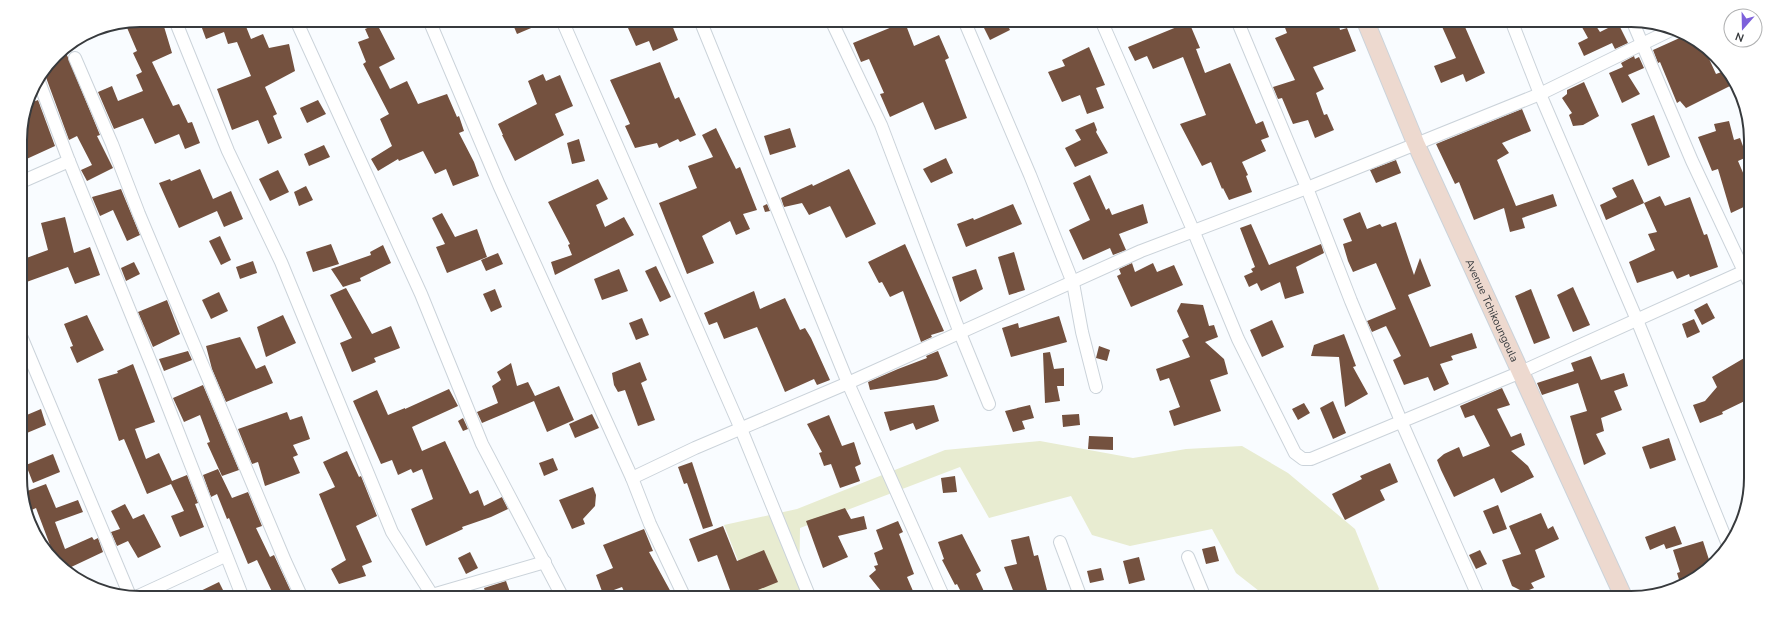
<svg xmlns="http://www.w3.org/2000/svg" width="1771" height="618" font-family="'Nunito Sans',sans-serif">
  <rect width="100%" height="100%" fill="#f9fcff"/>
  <polygon fill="#e8ecd1" points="1040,441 1133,458 1186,449 1242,446 1288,473 1355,529 1379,589 1372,598 1268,598 1236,573 1212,529 1130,546 1092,535 1071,496 989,518 960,467 800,528 799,592 750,591 724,525 797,509 945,450"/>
  <g fill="#74513f">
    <polygon points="140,20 162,20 172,53 152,62 173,106 179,104 188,123 192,122 200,143 185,149 179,134 155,144 143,118 114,129 98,92 112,86 118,101 143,91 136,75 142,72 133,53 137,51 125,23"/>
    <polygon points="199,20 252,20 252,21 245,24 251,39 263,34 269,48 289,44 295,71 265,87 277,114 273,116 282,138 268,144 258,120 232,130 217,89 251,76 237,42 228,44 224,32 206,39"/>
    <polygon points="511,20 550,20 517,34"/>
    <polygon points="647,20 670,20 678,40 653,51 649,41 636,46 628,28"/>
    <polygon points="889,20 904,20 914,46 939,35 949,58 945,60 967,118 935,130 923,102 890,117 880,94 884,93 869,59 861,62 853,43 892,27"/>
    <polygon points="980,20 1005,20 1010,30 990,40"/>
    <polygon points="1282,20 1338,20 1340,30 1347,28 1356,51 1313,67 1324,89 1316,93 1324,115 1327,114 1334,130 1315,138 1308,120 1293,124 1282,98 1278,99 1273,87 1295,80 1275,38 1287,33"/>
    <polygon points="1439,20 1462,20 1485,73 1466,82 1463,74 1441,83 1434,66 1456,58"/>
    <polygon points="1578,20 1592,20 1600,32 1618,23 1628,43 1615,49 1612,43 1584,56 1578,43 1588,38"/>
    <polygon points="1189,22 1200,48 1196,49 1205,73 1230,63 1256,124 1263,121 1269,137 1261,140 1266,151 1242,162 1248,175 1246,176 1252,192 1229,200 1223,188 1222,189 1211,162 1202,166 1180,124 1206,115 1183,57 1153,69 1147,56 1135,61 1128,47"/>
    <polygon points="377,24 395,59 379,67 390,89 407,81 418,104 447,94 457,117 459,116 464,131 459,133 474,162 479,176 453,186 446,169 435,174 423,151 399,161 398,159 378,171 371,159 392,146 380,119 389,114 363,64 366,62 358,42 369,38 365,29"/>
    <polygon points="1684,36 1705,50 1716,74 1727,70 1736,83 1686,108 1680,101 1677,103 1660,62 1658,63 1653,50"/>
    <polygon points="1089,47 1105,85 1096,88 1104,108 1087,114 1080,95 1062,102 1048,72 1065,66 1062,60"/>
    <polygon points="64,48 100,135 97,136 113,168 87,181 81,170 92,165 77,136 69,140 44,72"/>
    <polygon points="1634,56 1635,59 1639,57 1644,68 1628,75 1640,94 1622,103 1609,73 1623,67 1621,63"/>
    <polygon points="660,62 675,99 679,97 696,135 680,142 678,139 659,148 657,143 635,148 625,126 630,124 610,80"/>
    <polygon points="543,74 546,81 560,75 573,106 555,114 564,135 515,161 502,135 503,135 498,124 537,104 528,81"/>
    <polygon points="1584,82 1599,116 1583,125 1573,126 1569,115 1572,113 1562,98 1567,94 1567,90"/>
    <polygon points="38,100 55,146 20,162 20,132 28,104"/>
    <polygon points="318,100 326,114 307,123 300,108"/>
    <polygon points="1522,109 1531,131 1502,143 1509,153 1497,160 1516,206 1553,194 1557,206 1522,218 1525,228 1510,232 1504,208 1474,220 1459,182 1455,184 1436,144"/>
    <polygon points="1654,115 1670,157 1648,166 1631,124"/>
    <polygon points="1729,121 1734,140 1740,138 1747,157 1738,161 1750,189 1750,204 1731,213 1718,169 1712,171 1698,137 1716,131 1714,124"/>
    <polygon points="1094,122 1097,130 1096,132 1108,153 1075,167 1065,148 1081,140 1075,130"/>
    <polygon points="716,128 736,169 740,167 757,210 743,214 750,229 736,235 730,221 702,236 714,263 687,274 659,203 697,188 688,166 713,157 702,135"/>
    <polygon points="790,128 796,147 770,155 764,136"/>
    <polygon points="579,139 585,161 572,164 567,143"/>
    <polygon points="324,145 330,157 309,166 304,154"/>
    <polygon points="946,158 953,173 931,183 923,169"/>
    <polygon points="1396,160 1401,173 1376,183 1370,170"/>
    <polygon points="200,169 213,199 231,191 243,219 224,227 217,211 179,228 159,183 170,179 171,181"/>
    <polygon points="849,169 876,224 846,238 830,206 809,215 802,203 784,207 781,198 812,184 813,186"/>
    <polygon points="278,170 289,192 270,201 259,179"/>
    <polygon points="1090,175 1106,210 1109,208 1112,215 1143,204 1148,223 1119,234 1126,250 1113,255 1110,248 1083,260 1069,230 1090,220 1073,183"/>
    <polygon points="598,179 608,199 596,205 605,227 624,217 634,235 555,275 551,262 572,255 568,245 570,244 548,202"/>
    <polygon points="1633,179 1644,203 1660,196 1665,206 1690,197 1704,235 1707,234 1718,267 1690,277 1689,274 1677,279 1673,271 1637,283 1629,262 1655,250 1648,234 1657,232 1644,203 1606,220 1600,205 1617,197 1612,188"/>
    <polygon points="306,186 313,200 299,206 294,192"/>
    <polygon points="121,189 140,235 127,241 113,210 100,216 92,197"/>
    <polygon points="767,204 770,211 765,212 763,206"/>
    <polygon points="1013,204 1022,224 966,247 957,224 973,218 974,220"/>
    <polygon points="1360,212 1367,229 1380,224 1382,227 1396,222 1414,275 1420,258 1431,286 1408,295 1430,347 1472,333 1477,348 1451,356 1453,360 1440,364 1449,384 1434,391 1428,377 1404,385 1393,360 1401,356 1386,326 1372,332 1367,321 1396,309 1376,263 1353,272 1348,261 1343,244 1352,241 1343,219"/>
    <polygon points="442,213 455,237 477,229 487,257 447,273 436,247 445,244 432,218"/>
    <polygon points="65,217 74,253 90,247 100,275 75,284 68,267 21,284 21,260 48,250 41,223"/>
    <polygon points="1251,224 1269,265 1321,244 1324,253 1296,267 1304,293 1285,299 1280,282 1261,291 1257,283 1249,287 1244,276 1253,272 1251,269 1255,267 1240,228"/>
    <polygon points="220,236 231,260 221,265 209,241"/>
    <polygon points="331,244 339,264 313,272 306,252"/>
    <polygon points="905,244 944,331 931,335 932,337 921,342 903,291 890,297 882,282 879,283 868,262"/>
    <polygon points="383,245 391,263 360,278 361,281 343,287 331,269 371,255 370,252"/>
    <polygon points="1014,252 1025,290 1009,295 998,257"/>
    <polygon points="498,253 503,264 486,271 481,260"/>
    <polygon points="253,261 257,273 240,279 236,267"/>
    <polygon points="134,262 140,274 126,281 121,268"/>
    <polygon points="1132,263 1135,272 1153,263 1157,272 1174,265 1183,285 1131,307 1117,276 1121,274 1119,269"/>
    <polygon points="656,266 671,297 660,302 645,271"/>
    <polygon points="619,269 628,291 602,300 594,279"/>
    <polygon points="976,269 983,289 960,302 952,277"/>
    <polygon points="1573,287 1590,325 1573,332 1557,295"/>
    <polygon points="346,288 372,334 391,326 400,348 374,358 376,362 352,372 340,343 352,338 330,295"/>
    <polygon points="495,289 502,307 491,312 483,294"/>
    <polygon points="1531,289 1550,338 1534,344 1515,296"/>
    <polygon points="754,291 760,309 785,298 800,330 805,328 811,338 830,380 817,385 814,379 785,392 757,327 724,339 717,322 709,325 704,313"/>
    <polygon points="219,292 228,311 211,319 202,300"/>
    <polygon points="167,300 180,334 153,347 138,312"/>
    <polygon points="1181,303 1203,305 1209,326 1214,325 1218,337 1205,342 1224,359 1228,374 1210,380 1221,411 1174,426 1169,411 1180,407 1169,378 1160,381 1156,369 1190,357 1182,340 1189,337 1177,311"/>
    <polygon points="1707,303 1715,318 1702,325 1694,310"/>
    <polygon points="87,315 104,350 77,363 70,347 73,346 64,324"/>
    <polygon points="283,315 296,343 266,357 257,327"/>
    <polygon points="1059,316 1067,342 1011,357 1002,328 1018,323 1019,328"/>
    <polygon points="642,318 649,335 636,340 629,323"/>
    <polygon points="1694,319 1700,332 1687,338 1682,324"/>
    <polygon points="1272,320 1284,347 1262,357 1250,330"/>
    <polygon points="1344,334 1356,366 1353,367 1368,394 1345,407 1339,357 1311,356 1314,345"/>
    <polygon points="240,337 256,369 265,365 273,383 226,402 212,369 206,346"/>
    <polygon points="1099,346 1110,350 1107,361 1096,358"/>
    <polygon points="188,351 192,360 164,371 159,359"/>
    <polygon points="938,351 948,376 937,380 870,390 868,382 898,369 927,358 926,356"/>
    <polygon points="1050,352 1054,369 1064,368 1064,386 1057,386 1060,401 1045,403 1043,353"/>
    <polygon points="1751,354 1751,381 1744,384 1751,398 1722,412 1723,414 1700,423 1693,405 1705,401 1717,387 1712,377"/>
    <polygon points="1591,356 1601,380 1624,373 1628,386 1614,391 1622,410 1601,418 1604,431 1596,434 1606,454 1584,465 1570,416 1587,411 1578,383 1542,395 1537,383 1574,371 1571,363"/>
    <polygon points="640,362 647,380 641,383 655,420 638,426 625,390 618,392 614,385 612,373"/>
    <polygon points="511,363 517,386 528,382 535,396 559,386 574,420 547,432 534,401 482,423 477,412 498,403 492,386 501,380 497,372"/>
    <polygon points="133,364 155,422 135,429 146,459 159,453 172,481 187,475 198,503 195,504 204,527 180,537 171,516 184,511 171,484 147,494 124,439 119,441 98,379 118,373 117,371"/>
    <polygon points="203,385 239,470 222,476 207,443 210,442 200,415 184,422 173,398"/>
    <polygon points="1502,388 1510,405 1497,409 1511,437 1521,433 1525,445 1511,451 1528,466 1534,477 1501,493 1494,478 1454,497 1441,470 1437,460 1444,454 1459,447 1463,457 1490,446 1474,415 1465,418 1460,406"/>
    <polygon points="449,389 458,406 412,427 422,451 445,441 470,494 478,490 484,506 502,497 508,509 491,517 462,527 463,529 426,546 411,509 433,499 422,469 413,473 411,469 398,475 392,460 381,464 353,401 377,390 388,415 405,408 405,409"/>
    <polygon points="1333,401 1346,433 1333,439 1320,408"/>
    <polygon points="1304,403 1310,413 1298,420 1292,409"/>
    <polygon points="934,405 939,421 916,430 913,423 890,431 884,412"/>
    <polygon points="1030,405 1034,418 1022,421 1025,429 1013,432 1005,411"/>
    <polygon points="41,409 46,425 22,435 22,417"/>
    <polygon points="287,412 290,420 302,416 310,439 293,445 298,455 293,457 300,473 265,486 258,462 252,464 238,429"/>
    <polygon points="592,414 599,428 575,438 569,424"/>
    <polygon points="1079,414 1080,425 1063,427 1062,415"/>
    <polygon points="829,415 842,446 854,442 861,464 855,467 860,481 840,488 831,464 824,466 819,453 822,452 807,424"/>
    <polygon points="463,418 468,429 463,431 458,421"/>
    <polygon points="1089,436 1113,437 1113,450 1088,449"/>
    <polygon points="1669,438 1676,460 1650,469 1642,447"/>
    <polygon points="347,451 359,477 361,476 377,516 356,526 372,562 362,566 366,576 339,584 331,569 346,560 319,494 335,487 323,462"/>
    <polygon points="53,454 60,472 33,483 26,465"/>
    <polygon points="553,458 558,470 544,476 539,463"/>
    <polygon points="692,462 713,526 703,529 687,483 684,484 678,467"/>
    <polygon points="1390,463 1398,482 1380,490 1385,500 1345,520 1332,494 1362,479 1360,476"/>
    <polygon points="218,469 232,498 248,492 262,526 256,528 270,557 274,555 294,598 275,598 257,560 248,564 229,518 227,519 217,494 211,497 203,475"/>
    <polygon points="955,476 957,492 943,493 941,478"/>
    <polygon points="46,484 56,508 78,500 83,512 55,522 65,549 92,537 94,540 98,538 103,552 67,569 56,561 36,508 27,512 22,501 22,493"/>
    <polygon points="593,487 596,495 595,506 583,519 585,524 572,529 559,500"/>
    <polygon points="125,504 133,519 144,514 161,547 138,558 128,541 117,546 111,532 120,529 111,511"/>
    <polygon points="1498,505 1507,529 1493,534 1483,511"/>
    <polygon points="845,508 851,519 864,516 867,529 838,536 848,557 823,568 806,521"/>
    <polygon points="1541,513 1548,529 1553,526 1559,539 1535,550 1545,577 1531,583 1534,588 1524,592 1512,586 1502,560 1521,554 1509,526"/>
    <polygon points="898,521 903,532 899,534 914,574 907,577 916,598 887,598 884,591 881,591 869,576 876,570 874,566 878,565 874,553 883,549 876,530"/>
    <polygon points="723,526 737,561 764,550 778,582 738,598 733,598 717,555 698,562 689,539"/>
    <polygon points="1675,526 1682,544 1666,549 1664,544 1650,550 1645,537"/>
    <polygon points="644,529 653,551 649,552 672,594 665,598 627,598 622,587 603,594 596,575 613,568 603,545"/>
    <polygon points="962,534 981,571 976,574 987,598 964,598 957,584 955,585 942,560 944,559 938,542"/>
    <polygon points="1029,536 1034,556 1038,555 1049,598 1016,598 1004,567 1017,564 1011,540"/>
    <polygon points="1703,541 1711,566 1704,573 1681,586 1677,573 1680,572 1673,550"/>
    <polygon points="1215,546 1219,561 1206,564 1202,549"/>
    <polygon points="1480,550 1487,564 1476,569 1469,555"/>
    <polygon points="470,552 478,568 466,574 458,558"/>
    <polygon points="1139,557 1145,580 1129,584 1123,561"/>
    <polygon points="1101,568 1104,580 1090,583 1087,571"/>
    <polygon points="506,581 512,598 487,598 484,588"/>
    <polygon points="219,582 227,598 186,598"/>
  </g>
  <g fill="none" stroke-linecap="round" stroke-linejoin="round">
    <defs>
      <g id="street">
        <polyline points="175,20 228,151 281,262 392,532 434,598"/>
        <polyline points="296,20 421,294 482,444 563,598"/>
        <polyline points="429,20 499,185 632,478 650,524 685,598"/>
        <polyline points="562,20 741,429 810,598"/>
        <polyline points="700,20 848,383 944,598"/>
        <polyline points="831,20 881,125 960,333 989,404"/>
        <polyline points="964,20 1030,175 1073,283 1082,332 1096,387"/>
        <polyline points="1101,20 1193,230 1238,339 1295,453 1303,459 1311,459 1521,372 1745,271"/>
        <polyline points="1237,20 1307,188 1351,301 1401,421 1479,598"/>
        <polyline points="1511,20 1540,94 1637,320 1729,547"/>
        <polyline points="1632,20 1692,161 1750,284"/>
        <polyline points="75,58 112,144 139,214 285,561 302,598"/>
        <polyline points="38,79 69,161 153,368 243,598"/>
        <polyline points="21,182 69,161"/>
        <polyline points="21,336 130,596"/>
        <polyline points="632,478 695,448 848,383 1141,251 1307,188 1540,94 1673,29"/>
        <polyline points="1060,542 1081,598"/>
        <polyline points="1188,557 1205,598"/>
        <polyline points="432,595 545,562"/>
        <polyline points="136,597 225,556"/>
      </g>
      <g id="secondary">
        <path id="s1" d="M 1365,20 L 1416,144 L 1624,598"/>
      </g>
    </defs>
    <use href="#street" stroke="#cbd3da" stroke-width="14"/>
    <use href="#secondary" stroke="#cbd3da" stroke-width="19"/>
    <use href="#street" stroke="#fff" stroke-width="12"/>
    <use href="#secondary" stroke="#edd9cf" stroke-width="17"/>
  </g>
  <g text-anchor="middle" stroke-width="4" stroke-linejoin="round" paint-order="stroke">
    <g font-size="11" fill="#373a3d" stroke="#fff">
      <text dy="4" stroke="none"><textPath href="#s1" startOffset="317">Avenue Tchikoungoula</textPath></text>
    </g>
  </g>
  <path d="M0 0H1771V618H0ZM140 27H1631A113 113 0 0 1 1744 140V478A113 113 0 0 1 1631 591H140A113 113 0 0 1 27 478V140A113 113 0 0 1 140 27Z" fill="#fff" fill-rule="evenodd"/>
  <path fill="none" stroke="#373a3d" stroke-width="2" d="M140 27H1631A113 113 0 0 1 1744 140V478A113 113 0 0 1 1631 591H140A113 113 0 0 1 27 478V140A113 113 0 0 1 140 27Z"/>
  <g transform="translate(1743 28) rotate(200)"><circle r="19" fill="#ffffff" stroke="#afb0b1"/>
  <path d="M0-3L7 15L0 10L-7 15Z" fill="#7d61db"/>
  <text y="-6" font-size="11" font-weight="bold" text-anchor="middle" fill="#373a3d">N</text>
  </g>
</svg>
